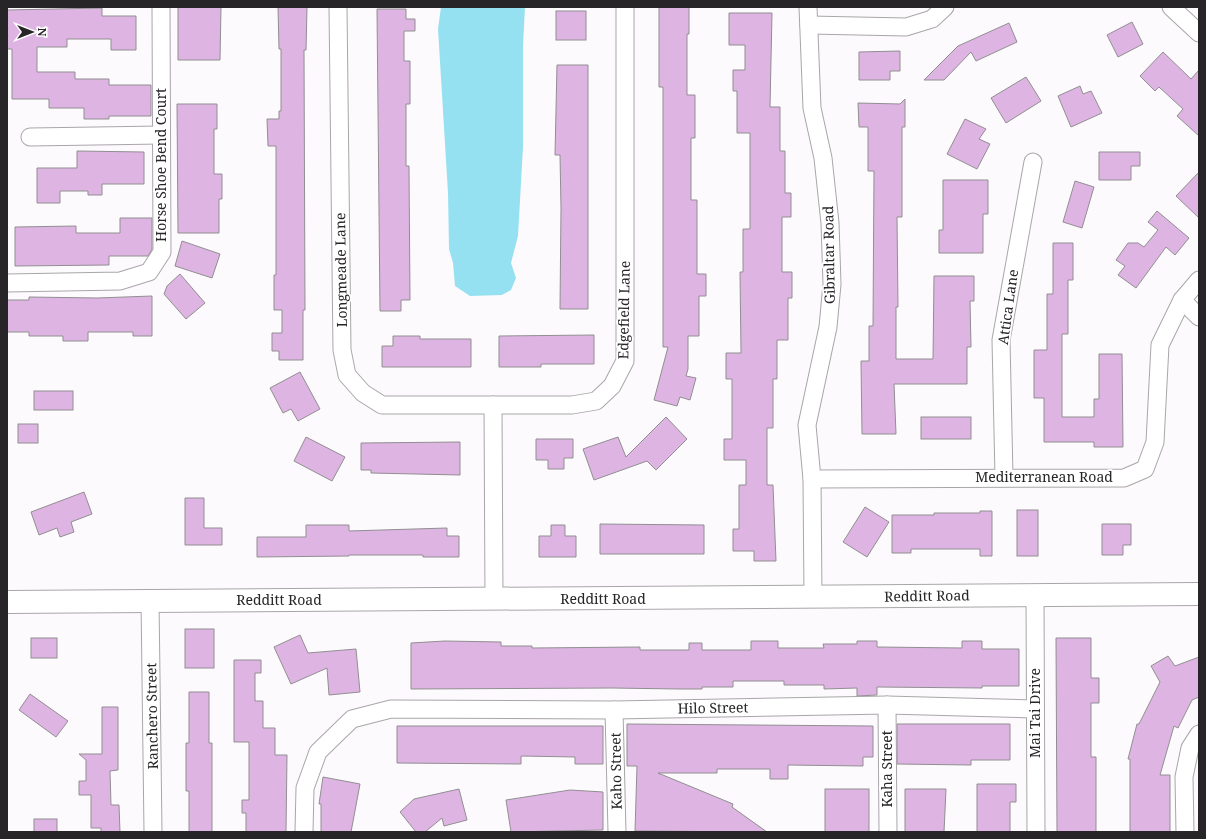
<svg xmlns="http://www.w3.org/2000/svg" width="1206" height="839" font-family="'Noto Serif',serif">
  <rect width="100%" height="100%" fill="#fdfafd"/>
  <polygon fill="#96e1f1" points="441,7 525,7 523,46 523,147 518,236 511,263 516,278 511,290 502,295 470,296 455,286 453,263 449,249 448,193 438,29"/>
  <g fill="#deb5e2" stroke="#918e92">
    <polygon points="178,7 221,7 220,60 178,60"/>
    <polygon points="278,7 307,7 306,50 304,50 305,310 303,310 303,360 279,360 279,351 272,351 272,333 282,333 282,310 274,310 274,275 276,275 276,146 268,146 267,119 279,119 279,111 281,111 281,49 279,49"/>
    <polygon points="659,7 689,7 689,34 687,34 687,95 695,95 695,138 691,138 691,200 697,200 697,274 706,274 706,296 699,296 699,336 688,336 688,369 686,376 696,378 690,400 680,397 677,406 654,400 668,347 663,347 663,87 659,87"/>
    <polygon points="102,8 102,16 136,16 136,50 111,50 111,39 67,39 67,47 37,47 37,72 75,72 75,79 109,79 109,85 151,85 151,116 109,116 109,119 84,119 84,108 49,108 49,99 12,99 12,49 7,49 7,10"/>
    <polygon points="377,9 406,9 406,19 415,19 415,31 404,31 404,61 410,61 410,104 406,104 406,166 409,166 410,300 401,300 401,311 380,311"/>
    <rect x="556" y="11" width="30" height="29"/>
    <polygon points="729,13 772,13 770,107 780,107 780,151 785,151 785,193 791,193 791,217 782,217 782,272 792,272 792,298 788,298 788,340 777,340 777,379 773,379 773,428 767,428 767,485 773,485 776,561 754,561 754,551 733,551 733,529 739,529 739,485 746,485 746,460 724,460 724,439 732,439 732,379 726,379 726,353 741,353 740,272 743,272 743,229 750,229 750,133 737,133 737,91 733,91 733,70 745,70 745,45 729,45"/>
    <polygon points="1132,22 1143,44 1118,57 1107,35"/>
    <polygon points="1009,23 1017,42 976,61 971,52 944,80 924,80 958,46"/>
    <polygon points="900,51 900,71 890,71 890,80 859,80 859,52"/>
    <polygon points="1163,52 1191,79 1199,70 1199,136 1177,116 1183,109 1159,87 1155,91 1140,76"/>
    <polygon points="557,65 588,65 588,309 560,309 561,208 560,155 555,155"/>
    <polygon points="1026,77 1041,101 1006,123 991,98"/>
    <polygon points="1080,86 1083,94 1091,91 1102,113 1071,127 1058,96"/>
    <polygon points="905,99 905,127 902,127 902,217 897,217 898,307 896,307 896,359 933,359 934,276 974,276 974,301 970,301 971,347 967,347 967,384 894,384 896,434 862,434 861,361 869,361 869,326 873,326 874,171 868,171 868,127 859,127 858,103 900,104"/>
    <polygon points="177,104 217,104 217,129 214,129 214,174 222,174 222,199 219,199 219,233 178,233"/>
    <polygon points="965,119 986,129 979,139 990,144 977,169 947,154"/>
    <polygon points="77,151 144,152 144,184 102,184 102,195 88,195 88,191 60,191 60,203 37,203 37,168 77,168"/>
    <polygon points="1099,152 1140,152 1140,166 1131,166 1131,180 1099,180"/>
    <polygon points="1199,172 1199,218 1176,196"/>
    <polygon points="943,180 988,180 988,214 983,214 983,253 939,253 939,230 943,230"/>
    <polygon points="1075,181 1094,187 1082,228 1063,222"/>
    <polygon points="1157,211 1189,238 1175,255 1166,247 1136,288 1118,275 1125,266 1116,260 1128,243 1138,243 1144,247 1158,230 1148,222"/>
    <polygon points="120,218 152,218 152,249 148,256 109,256 109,265 15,266 15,227 76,226 76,233 120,233"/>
    <polygon points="182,241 220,254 212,278 175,266"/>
    <polygon points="1053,243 1073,243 1073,280 1068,280 1068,334 1062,334 1062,417 1094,417 1094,399 1099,399 1099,354 1122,354 1123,447 1094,447 1094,442 1044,442 1044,398 1034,398 1034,350 1047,350 1047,294 1053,294"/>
    <polygon points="180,274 205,303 186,319 164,294 167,286"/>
    <polygon points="152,296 152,336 133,336 133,332 88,332 88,341 63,341 63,336 29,336 29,332 7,332 7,300 29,300 29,297 97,298"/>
    <polygon points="594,335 594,364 541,364 541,367 499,367 499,336"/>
    <polygon points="393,336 420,336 420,339 471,339 471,367 382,367 382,346 393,346"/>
    <polygon points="300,372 320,409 298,421 291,409 283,413 270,388"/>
    <rect x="34" y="391" width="39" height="19"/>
    <polygon points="666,417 687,439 656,470 647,461 594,480 583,449 618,437 626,457"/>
    <rect x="921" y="417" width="50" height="22"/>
    <rect x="18" y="424" width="20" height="19"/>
    <polygon points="306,437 345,457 332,481 294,461"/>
    <polygon points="536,439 573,439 573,458 564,458 564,469 548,469 548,460 536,460"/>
    <polygon points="460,442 460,475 371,473 371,470 361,470 361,443"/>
    <polygon points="84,492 92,514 71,522 74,532 60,537 57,528 39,535 31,512"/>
    <polygon points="185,498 204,498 204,528 222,528 222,545 185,545"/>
    <polygon points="865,507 889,522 867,557 843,542"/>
    <rect x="1017" y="510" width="21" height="46"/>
    <polygon points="980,511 992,511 992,556 980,556 980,549 911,549 911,553 892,553 892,515 934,515 934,513 980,513"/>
    <polygon points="600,524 704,525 704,554 600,554"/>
    <polygon points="1102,524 1131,524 1131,545 1123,545 1123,555 1102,555"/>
    <polygon points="306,525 349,525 349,531 447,528 447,536 459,536 459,557 423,557 423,555 349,555 349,556 257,557 257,537 306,537"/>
    <polygon points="551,525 565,525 565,536 576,536 576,557 539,557 539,536 551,536"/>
    <rect x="185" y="629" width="29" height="39"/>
    <polygon points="300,635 308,653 356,649 360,692 329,695 327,668 291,684 274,647"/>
    <rect x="31" y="638" width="26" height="20"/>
    <polygon points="1056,638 1091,638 1091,678 1099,678 1099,703 1091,703 1091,757 1096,757 1096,832 1057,832"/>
    <polygon points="445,641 501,642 501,646 532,646 532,648 640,647 640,650 689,650 689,643 702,643 702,650 751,650 751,641 778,641 778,648 824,648 823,644 857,644 857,641 877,641 877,647 962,648 962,641 982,641 982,649 1019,649 1019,686 982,686 982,688 877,687 877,695 857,696 857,688 824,689 824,685 784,685 784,681 733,681 733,687 702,687 702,689 679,689 612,688 411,689 411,643"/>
    <polygon points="1168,656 1175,666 1199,657 1199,697 1192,700 1178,728 1174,726 1160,775 1170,775 1170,832 1130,832 1130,759 1128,759 1137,724 1139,724 1160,682 1151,666"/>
    <polygon points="234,660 261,660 261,673 255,673 255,701 263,701 263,728 275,728 275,755 287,755 286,832 246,832 246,813 242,813 242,800 249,800 249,742 234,742"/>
    <polygon points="189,692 209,692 209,743 212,743 212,832 189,832 189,791 186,791 186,743 189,743"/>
    <polygon points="30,694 68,721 56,737 19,710"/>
    <polygon points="102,707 118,707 118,770 110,771 111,805 119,805 120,832 101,832 101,828 91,828 91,795 79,795 79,781 86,781 86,760 79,754 102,754"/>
    <polygon points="627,724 873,726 873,757 863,757 863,766 788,765 788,779 770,779 770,769 717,769 717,773 658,773 733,804 732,807 767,832 635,831 637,766 627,766"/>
    <polygon points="897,724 1010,724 1010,760 971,760 971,765 897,764"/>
    <polygon points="397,726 603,726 603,764 575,764 575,757 521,756 521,764 397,763"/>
    <polygon points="323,777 360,784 351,832 321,832 321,804 319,804"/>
    <polygon points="977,784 1016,784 1016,802 1010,802 1010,832 977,832"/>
    <polygon points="459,789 467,820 444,826 442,818 425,832 416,832 400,812 414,799"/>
    <rect x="825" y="789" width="44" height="43"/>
    <polygon points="905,789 946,789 944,832 905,832"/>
    <polygon points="570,790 603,792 603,830 511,832 506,800"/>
    <rect x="34" y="819" width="23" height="13"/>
  </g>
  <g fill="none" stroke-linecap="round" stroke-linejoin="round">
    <defs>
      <g id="minor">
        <polyline points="338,7 342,350 347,375 363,393 382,405 572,405 596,401 612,386 625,361 625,7"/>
        <polyline points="808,7 812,108 823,158 830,223 832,284 828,327 807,425 812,479 813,597"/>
        <polyline points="1171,7 1199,33"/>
        <polyline points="809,25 906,27 932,19 945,7"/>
        <polyline points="30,137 161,135"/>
        <polyline points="7,283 120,281 149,272 162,252 161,7"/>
        <polyline points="1182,300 1199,317"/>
        <polyline points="493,405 494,600"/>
        <polyline points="1004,477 1001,340 1033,162"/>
        <polyline points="812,479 1124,478 1145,469 1155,442 1160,345 1182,300 1199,280"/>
        <polyline points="1035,595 1036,832"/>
        <polyline points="150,600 153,832"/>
        <polyline points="887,705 888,832"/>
        <polyline points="614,710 617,832"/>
        <polyline points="304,832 305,788 318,752 352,719 391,709 614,710 887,705 1035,709"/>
        <polyline points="1185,832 1184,777 1190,748 1199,734"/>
      </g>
      <polyline id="tertiary" points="7,602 1199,594"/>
    </defs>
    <use href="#minor" stroke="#a9a6a9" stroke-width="19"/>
    <use href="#tertiary" stroke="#a9a6a9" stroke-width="24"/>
    <use href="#minor" stroke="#fff" stroke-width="17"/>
    <use href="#tertiary" stroke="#fff" stroke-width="22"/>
  </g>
  <g text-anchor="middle" stroke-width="3.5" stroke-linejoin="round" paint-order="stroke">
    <g font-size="14" fill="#272527" stroke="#fff">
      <text transform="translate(161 165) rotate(-90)" y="5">Horse Shoe Bend Court</text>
      <text transform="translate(829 255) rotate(-91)" y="5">Gibraltar Road</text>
      <text transform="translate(341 270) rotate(-91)" y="5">Longmeade Lane</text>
      <text transform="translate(1008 307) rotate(-82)" y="5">Attica Lane</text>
      <text transform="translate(624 310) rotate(-89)" y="5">Edgefield Lane</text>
      <text x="1044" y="482">Mediterranean Road</text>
      <text transform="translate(927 596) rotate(-1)" y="5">Redditt Road</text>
      <text x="603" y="604">Redditt Road</text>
      <text x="279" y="605">Redditt Road</text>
      <text transform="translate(713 708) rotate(-1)" y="5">Hilo Street</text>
      <text transform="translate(1035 713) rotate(-90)" y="5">Mai Tai Drive</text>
      <text transform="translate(152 716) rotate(-91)" y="5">Ranchero Street</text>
      <text transform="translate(887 769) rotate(-90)" y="5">Kaha Street</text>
      <text transform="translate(616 771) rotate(-91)" y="5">Kaho Street</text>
    </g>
  </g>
  <rect width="1206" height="839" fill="none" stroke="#272527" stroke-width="16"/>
  <g transform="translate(32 32) rotate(90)" stroke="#ffffff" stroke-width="3" paint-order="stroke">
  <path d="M0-3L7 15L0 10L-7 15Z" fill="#272527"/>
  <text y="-6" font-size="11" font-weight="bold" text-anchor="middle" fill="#272527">N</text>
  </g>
</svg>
